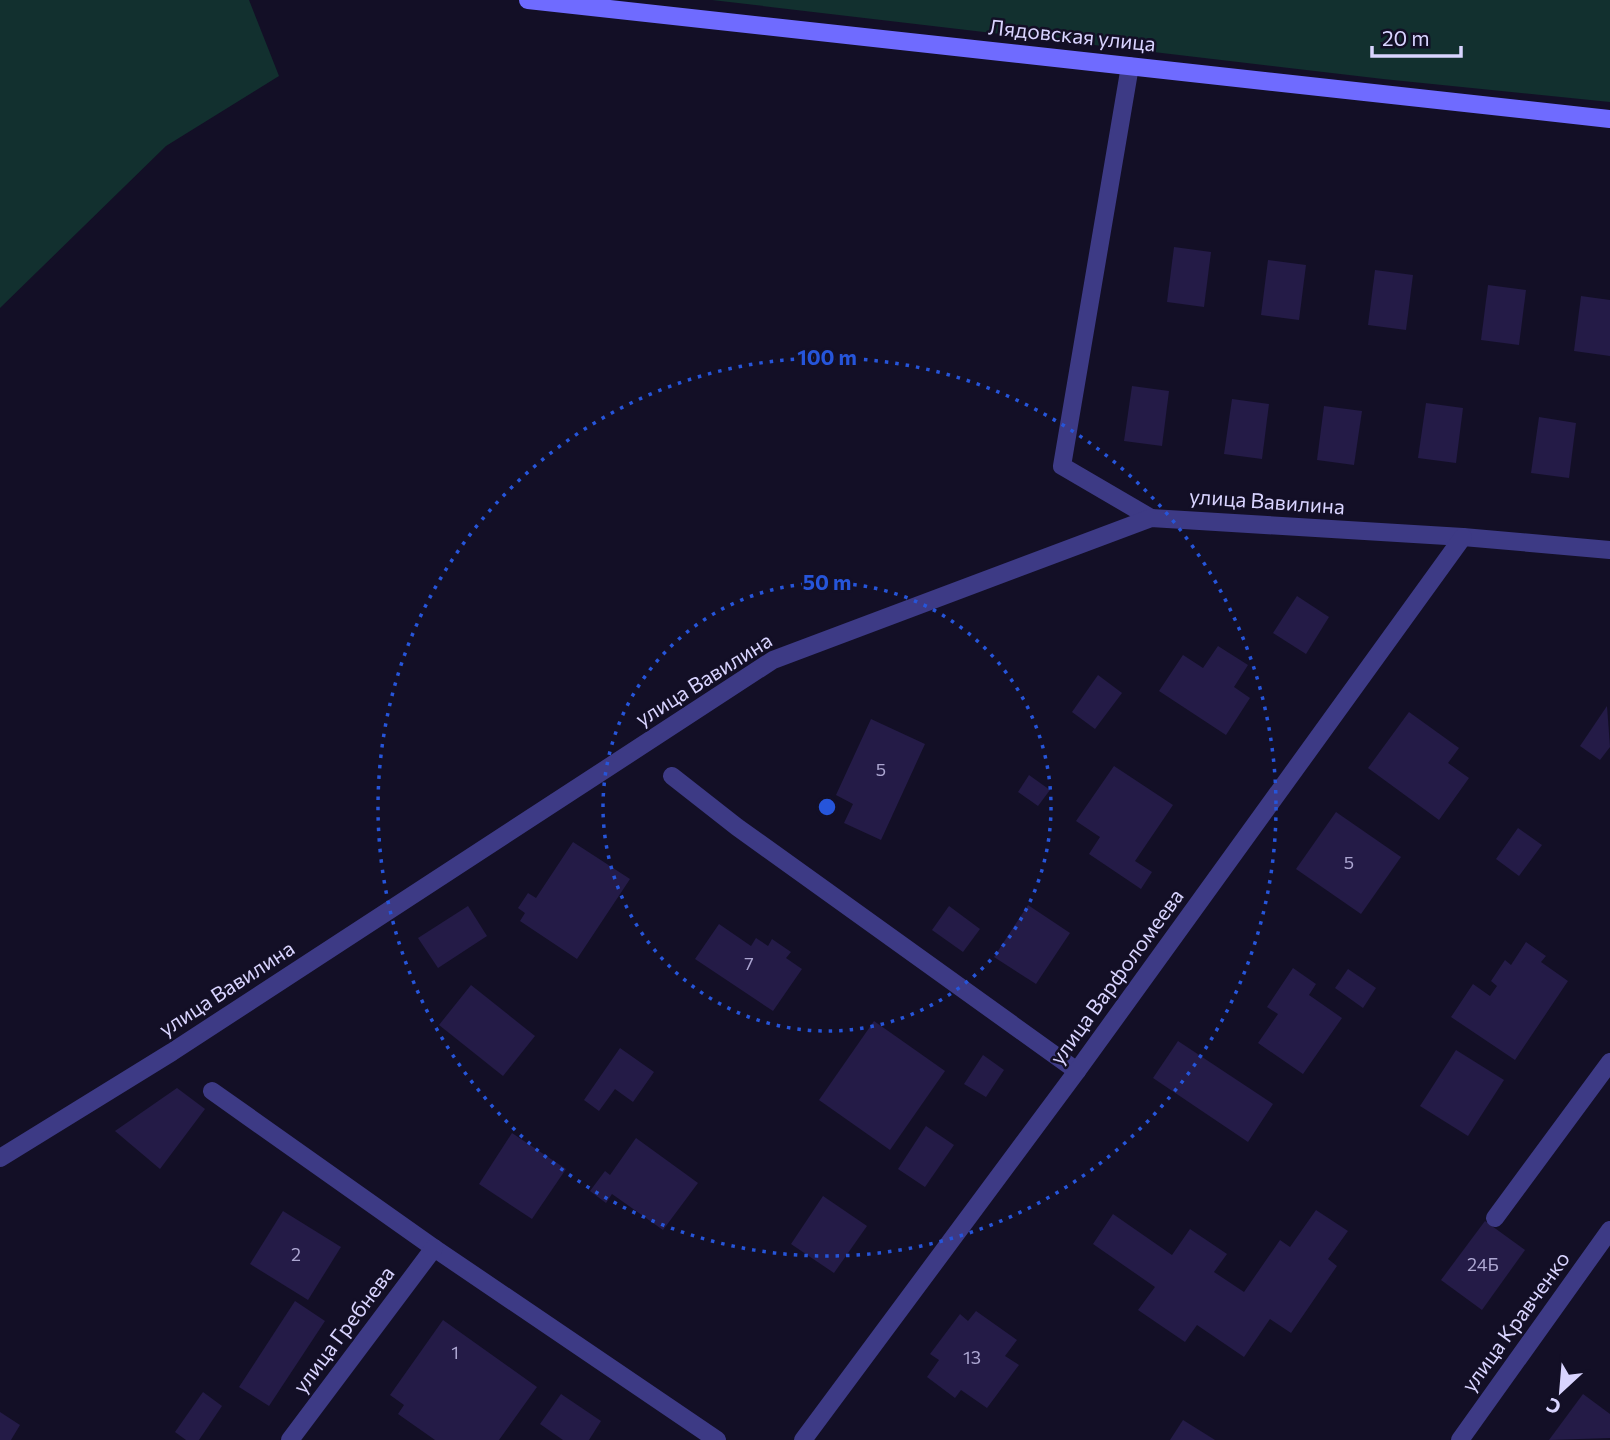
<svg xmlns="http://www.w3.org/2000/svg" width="1610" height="1440" font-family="Commissioner,sans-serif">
  <rect width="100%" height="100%" fill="#130f26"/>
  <g fill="#12302f">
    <polygon points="0,0 249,0 279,76 166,146 0,308"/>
    <polygon points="712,0 1610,0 1610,102 1383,79"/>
  </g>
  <g fill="#241b47">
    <polygon points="1174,247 1211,252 1204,307 1167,302"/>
    <polygon points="1268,260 1306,265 1299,320 1261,315"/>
    <polygon points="1375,270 1413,275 1406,330 1368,325"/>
    <polygon points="1488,285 1526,290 1519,345 1481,340"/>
    <polygon points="1581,296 1610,300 1610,356 1574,351"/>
    <polygon points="1132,386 1169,391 1162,446 1124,441"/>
    <polygon points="1232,399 1269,404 1262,459 1224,454"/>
    <polygon points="1426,403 1463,408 1456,463 1418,458"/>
    <polygon points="1324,406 1362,411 1354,465 1317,460"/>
    <polygon points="1539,417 1576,423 1569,478 1531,473"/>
    <polygon points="1297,596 1329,617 1306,654 1273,633"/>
    <polygon points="1218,646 1248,665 1234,687 1250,698 1226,735 1159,691 1183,655 1203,668"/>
    <polygon points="1098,675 1122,693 1095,729 1072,712"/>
    <polygon points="1607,706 1610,747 1600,760 1580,746"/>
    <polygon points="1409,712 1459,748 1448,763 1469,778 1439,820 1368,768"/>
    <polygon points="871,719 925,744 881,840 844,823 853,804 836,795"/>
    <polygon points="1114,766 1173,805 1135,861 1152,872 1141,889 1089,854 1100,837 1076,821"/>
    <polygon points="1029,775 1050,790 1038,806 1018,792"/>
    <polygon points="1336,812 1401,857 1361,914 1296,869"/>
    <polygon points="1518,828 1542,845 1519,876 1496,859"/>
    <polygon points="573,842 630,879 577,959 520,921 525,913 518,908 528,893 536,898"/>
    <polygon points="1028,905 1070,933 1036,984 994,957"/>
    <polygon points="468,906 487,936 438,968 418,938"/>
    <polygon points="949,906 980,929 963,952 932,930"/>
    <polygon points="719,924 751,946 756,938 768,946 772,939 791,952 786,958 802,969 773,1011 695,959"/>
    <polygon points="1526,942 1546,956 1541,962 1568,981 1515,1060 1451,1017 1473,984 1490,996 1497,986 1491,981 1505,960 1511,965"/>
    <polygon points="1293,968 1316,984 1309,995 1342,1018 1303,1074 1258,1043 1278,1014 1267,1007"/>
    <polygon points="1348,969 1376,988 1363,1008 1335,988"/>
    <polygon points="471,985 535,1036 503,1076 439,1025"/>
    <polygon points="874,1021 945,1071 890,1150 819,1100"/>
    <polygon points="1178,1041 1273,1104 1248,1142 1153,1078"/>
    <polygon points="620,1048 654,1072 633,1102 615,1089 599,1111 584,1100"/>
    <polygon points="1456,1050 1504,1080 1468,1136 1420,1106"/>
    <polygon points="983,1055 1004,1070 986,1097 964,1084"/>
    <polygon points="177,1088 205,1109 160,1169 115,1131"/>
    <polygon points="926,1126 954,1145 925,1187 898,1169"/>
    <polygon points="512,1133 566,1169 532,1219 479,1184"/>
    <polygon points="636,1138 698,1183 663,1230 612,1194 606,1203 590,1191 605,1171 610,1175"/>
    <polygon points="823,1196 867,1226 834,1273 791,1244"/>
    <polygon points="1316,1210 1348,1231 1328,1259 1337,1266 1291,1333 1270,1319 1244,1357 1197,1325 1185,1342 1138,1310 1155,1287 1093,1244 1113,1214 1172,1255 1190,1229 1227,1254 1214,1272 1244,1292 1280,1240 1290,1247"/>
    <polygon points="283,1211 341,1247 308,1300 250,1264"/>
    <polygon points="1485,1221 1525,1250 1482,1310 1441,1280"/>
    <polygon points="295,1301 325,1321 269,1406 239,1387"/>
    <polygon points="976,1311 1017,1340 1005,1356 1019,1365 987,1408 961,1390 955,1398 927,1377 939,1360 930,1354 960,1314 968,1321"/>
    <polygon points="443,1320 537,1387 499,1440 435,1440 398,1414 404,1405 390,1395"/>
    <polygon points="203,1392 222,1406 199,1440 186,1440 175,1432"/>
    <polygon points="561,1394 601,1421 589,1440 563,1440 540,1424"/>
    <polygon points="1583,1394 1610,1414 1610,1438 1549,1440"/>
    <polygon points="0,1412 20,1425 11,1440 0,1440"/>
    <polygon points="1183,1420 1215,1440 1170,1440"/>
  </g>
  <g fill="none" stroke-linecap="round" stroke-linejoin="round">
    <g stroke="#3d3a85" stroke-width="18">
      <polyline points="1130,66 1062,466 1151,518"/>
      <polyline points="672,776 737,827 1077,1071"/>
      <polyline points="1495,1218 1610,1062"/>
    </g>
    <g stroke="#3d3a85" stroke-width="18">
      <polyline points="212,1091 434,1248 717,1440"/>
      <polyline points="0,1158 172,1052 773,660 1151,518 1463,537 1610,550"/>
      <polyline points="290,1440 434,1248"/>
      <polyline points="803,1440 1077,1071 1463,537"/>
      <polyline points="1460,1440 1610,1230"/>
    </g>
    <polyline stroke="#6f6bff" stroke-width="18" points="528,0 1610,119"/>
  </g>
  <g fill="none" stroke="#2655da" stroke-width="3.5" stroke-dasharray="3.5 7">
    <circle cx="827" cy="807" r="224"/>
    <circle cx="827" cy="807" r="449"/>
  </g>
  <g text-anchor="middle" stroke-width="5" stroke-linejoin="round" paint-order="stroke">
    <g font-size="18" fill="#aca6d1">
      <text x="881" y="776">5</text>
      <text x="1349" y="869">5</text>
      <text x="749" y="970">7</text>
      <text x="296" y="1261">2</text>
      <text x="1483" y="1271">24Б</text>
      <text x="455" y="1359">1</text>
      <text x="972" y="1364">13</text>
    </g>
    <g font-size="21" fill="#d9d4ff" stroke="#130f26">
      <text transform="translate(1072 36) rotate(6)" y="7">Лядовская улица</text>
      <text transform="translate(1267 502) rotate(4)" y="7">улица Вавилина</text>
      <text transform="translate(704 680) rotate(-32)" y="7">улица Вавилина</text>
      <text transform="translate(1117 977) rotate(-54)" y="7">улица Варфоломеева</text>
      <text transform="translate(227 989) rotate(-33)" y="7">улица Вавилина</text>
      <text transform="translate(1516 1322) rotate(-54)" y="7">улица Кравченко</text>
      <text transform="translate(344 1330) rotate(-53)" y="7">улица Гребнева</text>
    </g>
  </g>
  <circle cx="827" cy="807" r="10" fill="#2655da" stroke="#130f26" stroke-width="3.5"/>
  <g font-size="21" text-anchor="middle" font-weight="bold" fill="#2655da" stroke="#130f26" stroke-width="5" stroke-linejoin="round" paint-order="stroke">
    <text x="827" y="365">100 m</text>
    <text x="827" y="590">50 m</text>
  </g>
  <g transform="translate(1561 1391) rotate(206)" stroke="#130f26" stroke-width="5" paint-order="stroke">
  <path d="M0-5L12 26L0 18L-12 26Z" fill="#d9d4ff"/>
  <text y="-10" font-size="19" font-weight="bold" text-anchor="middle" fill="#d9d4ff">С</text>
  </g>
  <path d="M1372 46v10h89v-10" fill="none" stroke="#d9d4ff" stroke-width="3.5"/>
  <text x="1382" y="46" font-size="21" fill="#d9d4ff" stroke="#130f26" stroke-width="5" paint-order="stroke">20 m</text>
</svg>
